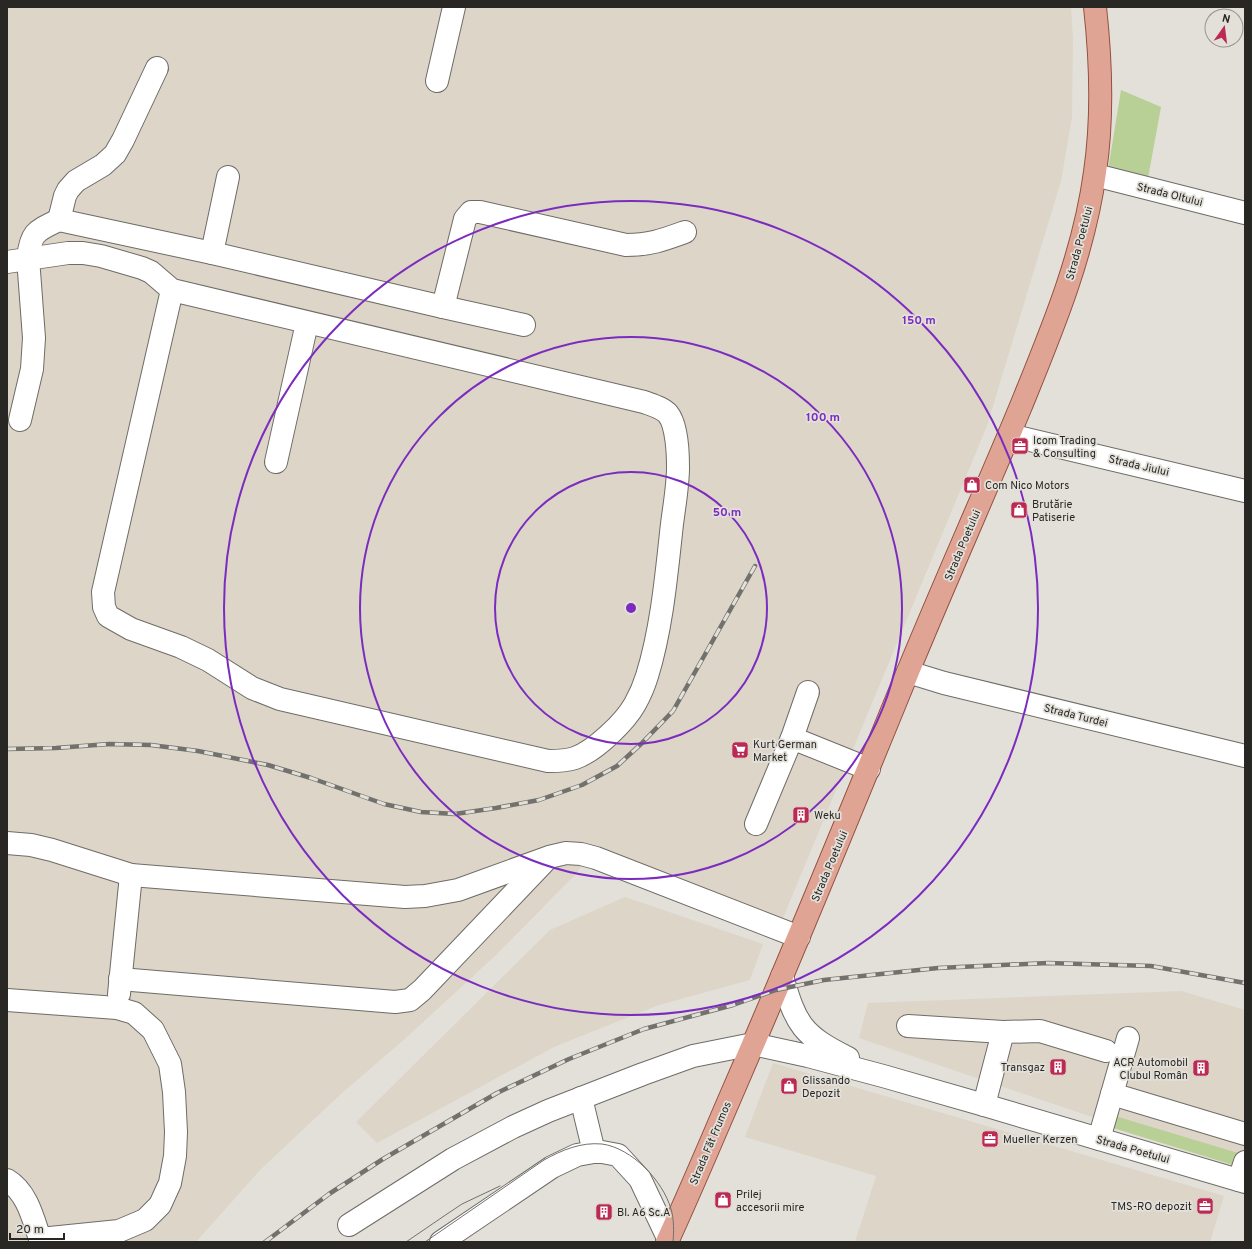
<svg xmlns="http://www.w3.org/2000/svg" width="1252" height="1249" font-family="Overpass,sans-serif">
  <rect width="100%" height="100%" fill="#e3e0da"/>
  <g fill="#dcd5c8">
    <polygon points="7,7 1071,7 1073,39 1072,117 1061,181 987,426 783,918 595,849 575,875 496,955 407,1037 342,1093 260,1170 196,1242 7,1242"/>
    <polygon points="625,897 763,944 750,980 659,1005 554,1047 377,1143 356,1122 550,930"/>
    <polygon points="1181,991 1245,1010 1245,1167 1086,1115 859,1038 868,1003"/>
    <polygon points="773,1063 1224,1196 1210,1242 855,1242 876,1176 745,1137"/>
  </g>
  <g fill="#b8cf96">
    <polygon points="1121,90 1161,107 1148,178 1108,170"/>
    <polygon points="1115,1116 1238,1153 1240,1158 1233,1165 1113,1128"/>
  </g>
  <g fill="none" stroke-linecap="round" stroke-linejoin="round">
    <defs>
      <g id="minor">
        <polyline points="437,81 454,7"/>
        <polyline points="1095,175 1245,213"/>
        <polyline points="59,220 65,196 68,190 76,181 103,165 115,154 123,140 157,68"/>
        <polyline points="212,253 228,177"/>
        <path d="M 7,262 L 68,253 L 83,253 L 101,256 L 142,268 L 151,272 L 172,290 L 644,402 C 652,405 663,408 668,414 C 677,425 678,454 678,467 C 678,489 673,512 671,533 C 666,580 661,631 647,676 C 644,686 640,695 635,704 C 625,722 595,751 575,758 C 567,761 557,761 548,761 L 280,699 L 252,688 L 208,660 L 181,647 L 131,629 L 108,616 L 104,607 L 103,592 L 172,290"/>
        <path d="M 443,307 L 465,219 L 471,212 L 480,212 L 626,245 C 650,245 663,240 685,232"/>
        <path d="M 20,420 L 32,369 L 34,338 L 28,258 C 31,232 36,231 59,220 L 212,253 L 443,307 L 524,325"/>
        <polyline points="1009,435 1245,491"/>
        <polyline points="276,462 307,323"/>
        <polyline points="908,672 944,683 1245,756"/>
        <polyline points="792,738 808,692"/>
        <polyline points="756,824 792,738 869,769"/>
        <polyline points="7,843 31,845 52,850 131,875 405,897 425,896 458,890 549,857 566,853 581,854 596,858 799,937"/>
        <path d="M 782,976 C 796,1025 802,1035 848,1058"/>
        <polyline points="120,979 395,1002 410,1000 422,990 545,861"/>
        <polyline points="119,994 131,875"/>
        <polyline points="7,1000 117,1008 134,1013 153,1030 170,1064 174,1092 176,1132 175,1156 170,1183 160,1205 145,1220 119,1231 40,1239"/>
        <polyline points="908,1026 1003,1032"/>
        <polyline points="1128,1038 1112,1094 1245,1134"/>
        <polyline points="581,1098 594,1152"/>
        <polyline points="984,1105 1003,1032 1040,1031 1106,1051"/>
        <polyline points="1099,1139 1112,1094"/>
        <path d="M 7,1180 C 27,1192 33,1218 40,1239 L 40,1242"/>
        <polyline points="1239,1180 1245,1162"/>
        <polyline points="349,1225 453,1159 513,1127 548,1111 643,1074 693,1056 753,1044 808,1056 883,1076 984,1105 1245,1182"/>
        <polyline points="441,1242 552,1167 577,1155 594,1152 602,1152 618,1155 640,1179 668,1238"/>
      </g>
      <path id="major" d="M 667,1242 C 691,1190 713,1137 736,1084 C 795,948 851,811 907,674 C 944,584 984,495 1021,406 C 1052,330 1084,254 1095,172 C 1103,118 1101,61 1095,7"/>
    </defs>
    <use href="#minor" stroke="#6f6c67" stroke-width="24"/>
    <use href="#major" stroke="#93513f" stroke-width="24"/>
    <use href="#minor" stroke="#fff" stroke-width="22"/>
    <use href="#major" stroke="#e0a495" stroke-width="22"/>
    <g stroke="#73716d" stroke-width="1">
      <polyline points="406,1242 447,1214 462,1204 500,1186"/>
      <path d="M 425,1242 L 544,1160 C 562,1150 581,1142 602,1144 C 632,1148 663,1181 671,1209 C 674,1219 674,1231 673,1242"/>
    </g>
    <defs>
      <g id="rail">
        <polyline points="7,749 56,748 109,744 151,745 198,751 268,765 311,778 384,804 421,812 455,814 496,808 539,800 582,785 617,766 641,744 673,711 755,566"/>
        <polyline points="265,1242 329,1194 383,1159 497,1093 569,1059 644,1029 733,1005 776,990 824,980 938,968 1048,963 1151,966 1245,983"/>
      </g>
    </defs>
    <use href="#rail" stroke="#73716d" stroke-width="4.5"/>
    <use href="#rail" stroke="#e3e0da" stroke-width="3" stroke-dasharray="9" stroke-linecap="butt"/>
  </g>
  <g fill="none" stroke="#7b2cbf" stroke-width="2">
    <circle cx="631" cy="608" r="136"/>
    <circle cx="631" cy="608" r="271"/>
    <circle cx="631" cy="608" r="407"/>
  </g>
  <defs>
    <symbol id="office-square" viewBox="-11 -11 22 22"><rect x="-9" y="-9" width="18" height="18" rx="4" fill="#ba2a53" stroke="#e3e0da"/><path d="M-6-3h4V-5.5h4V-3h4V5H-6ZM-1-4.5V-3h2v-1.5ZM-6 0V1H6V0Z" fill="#fff"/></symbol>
    <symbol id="shop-square" viewBox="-11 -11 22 22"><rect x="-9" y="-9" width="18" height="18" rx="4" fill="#ba2a53" stroke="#e3e0da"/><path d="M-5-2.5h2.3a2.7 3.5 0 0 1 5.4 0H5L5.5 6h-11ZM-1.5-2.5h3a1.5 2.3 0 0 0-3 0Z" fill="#fff"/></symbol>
    <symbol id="supermarket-square" viewBox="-11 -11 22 22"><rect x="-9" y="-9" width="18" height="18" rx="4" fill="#ba2a53" stroke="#e3e0da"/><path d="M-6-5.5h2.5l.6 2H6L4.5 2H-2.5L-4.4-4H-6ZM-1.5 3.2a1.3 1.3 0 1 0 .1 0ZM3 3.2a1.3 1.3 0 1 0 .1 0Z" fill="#fff"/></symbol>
    <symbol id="building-square" viewBox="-11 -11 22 22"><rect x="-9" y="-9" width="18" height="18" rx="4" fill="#ba2a53" stroke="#e3e0da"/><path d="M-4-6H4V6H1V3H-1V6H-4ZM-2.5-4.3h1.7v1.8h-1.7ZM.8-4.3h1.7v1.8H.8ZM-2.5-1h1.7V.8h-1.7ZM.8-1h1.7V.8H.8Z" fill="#fff"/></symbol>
  </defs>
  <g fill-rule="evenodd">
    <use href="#office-square" x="1010" y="436" width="20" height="20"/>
    <use href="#shop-square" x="962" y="475" width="20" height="20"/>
    <use href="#shop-square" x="1009" y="500" width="20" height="20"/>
    <use href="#supermarket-square" x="730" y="740" width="20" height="20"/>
    <use href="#building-square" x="791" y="805" width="20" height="20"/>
    <use href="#building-square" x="1048" y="1057" width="20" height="20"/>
    <use href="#building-square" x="1191" y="1058" width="20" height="20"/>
    <use href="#shop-square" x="779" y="1076" width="20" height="20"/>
    <use href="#office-square" x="980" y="1129" width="20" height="20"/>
    <use href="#shop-square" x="713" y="1190" width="20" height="20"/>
    <use href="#office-square" x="1195" y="1196" width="20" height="20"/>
    <use href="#building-square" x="594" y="1202" width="20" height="20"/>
  </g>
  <g text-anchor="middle" stroke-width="3.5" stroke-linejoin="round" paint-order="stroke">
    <g font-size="11" fill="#282724" stroke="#e3e0da">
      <text transform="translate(1170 194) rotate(14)" y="4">Strada Oltului</text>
      <text transform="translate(1079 243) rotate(-75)" y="4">Strada Poetului</text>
      <text transform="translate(1139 465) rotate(13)" y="4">Strada Jiului</text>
      <text transform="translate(962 545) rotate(-67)" y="4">Strada Poetului</text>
      <text transform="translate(1076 715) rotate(14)" y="4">Strada Turdei</text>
      <text transform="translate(829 866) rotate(-67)" y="4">Strada Poetului</text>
      <text transform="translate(710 1143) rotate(-67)" y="4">Strada Făt Frumos</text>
      <text transform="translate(1133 1149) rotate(16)" y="4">Strada Poetului</text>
    </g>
    <g font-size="11" fill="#282724" stroke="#e3e0da" text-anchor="start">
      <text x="1033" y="444">Icom Trading<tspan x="1033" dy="13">&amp; Consulting</tspan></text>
      <text x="985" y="489">Com Nico Motors</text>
      <text x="1032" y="508">Brutărie<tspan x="1032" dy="13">Patiserie</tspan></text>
      <text x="753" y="748">Kurt German<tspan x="753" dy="13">Market</tspan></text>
      <text x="814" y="819">Weku</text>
      <text x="1188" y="1066" text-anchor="end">ACR Automobil<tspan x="1188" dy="13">Clubul Român</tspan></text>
      <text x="1045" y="1071" text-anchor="end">Transgaz</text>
      <text x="802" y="1084">Glissando<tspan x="802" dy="13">Depozit</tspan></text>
      <text x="1003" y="1143">Mueller Kerzen</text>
      <text x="736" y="1198">Prilej<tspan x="736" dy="13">accesorii mire</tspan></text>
      <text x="1192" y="1210" text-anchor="end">TMS-RO depozit</text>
      <text x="617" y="1216">Bl. A6 Sc.A</text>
    </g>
  </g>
  <circle cx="631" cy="608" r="6" fill="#7b2cbf" stroke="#e3e0da" stroke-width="2"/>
  <g font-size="12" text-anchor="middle" font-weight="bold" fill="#7b2cbf" stroke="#e3e0da" stroke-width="3.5" stroke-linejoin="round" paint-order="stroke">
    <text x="919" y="324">150 m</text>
    <text x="823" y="421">100 m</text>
    <text x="727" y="516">50 m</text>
  </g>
  <rect width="1252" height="1249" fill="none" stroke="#282724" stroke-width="16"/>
  <g transform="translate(1224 28) rotate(14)"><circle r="19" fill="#e3e0da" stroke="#989691"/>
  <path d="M0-3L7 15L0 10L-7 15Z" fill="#ba2a53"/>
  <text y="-6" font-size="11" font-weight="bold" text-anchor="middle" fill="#282724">N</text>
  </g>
  <path d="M10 1233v6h54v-6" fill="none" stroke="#282724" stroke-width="2"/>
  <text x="16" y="1233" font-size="12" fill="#282724" stroke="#e3e0da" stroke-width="3" paint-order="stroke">20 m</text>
</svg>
